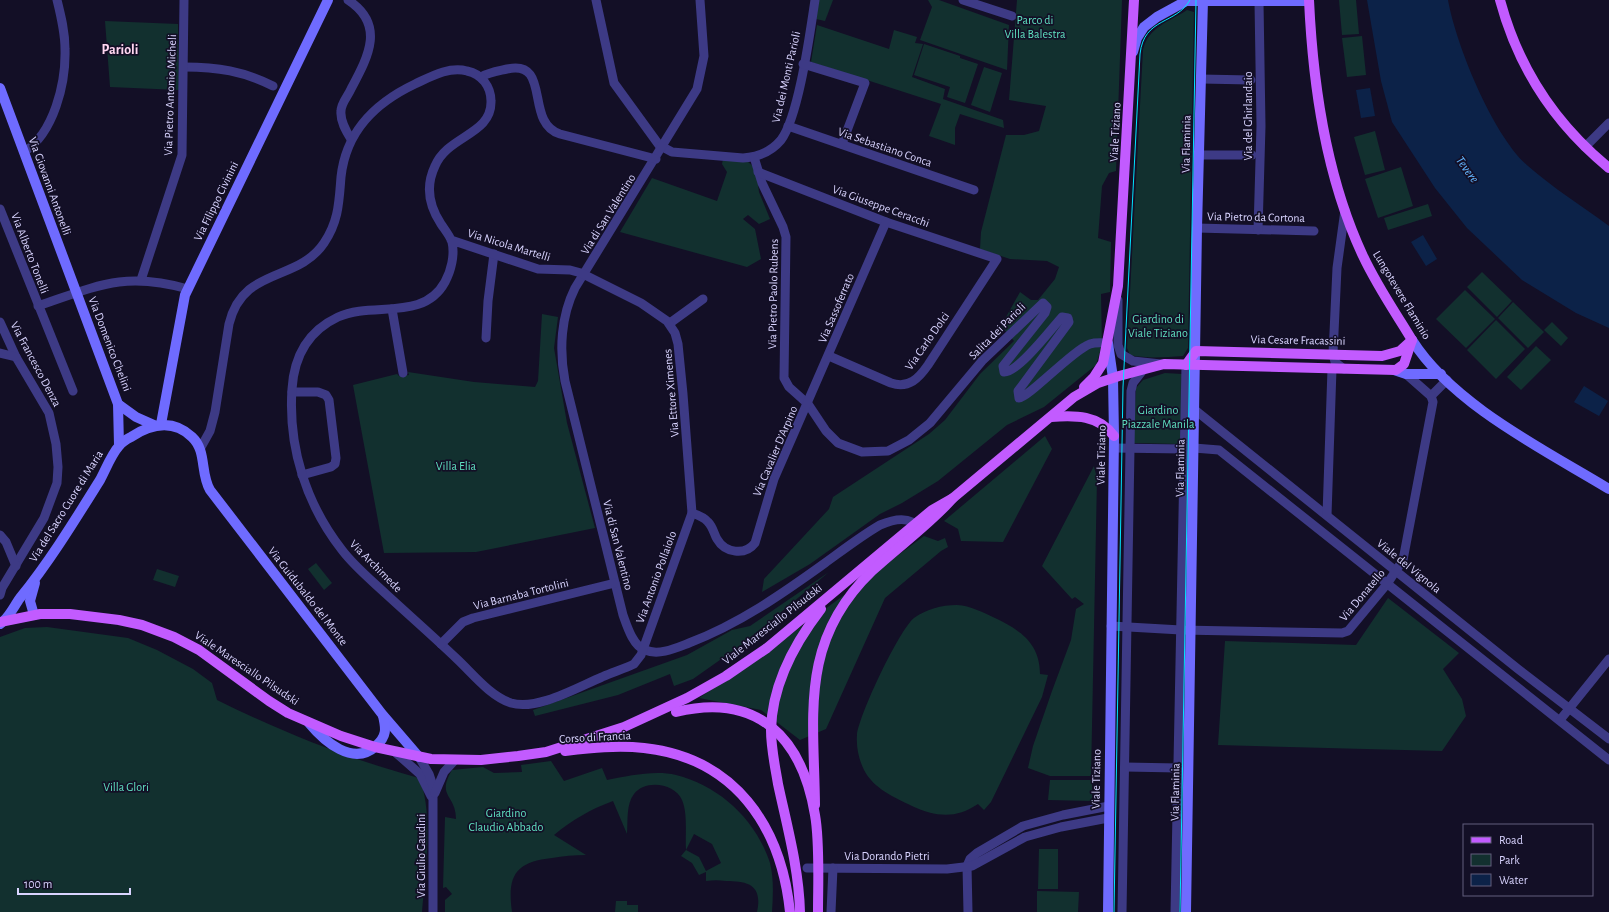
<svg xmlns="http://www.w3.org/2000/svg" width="1609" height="912" font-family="'Alegreya Sans',sans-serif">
  <rect width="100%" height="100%" fill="#130f26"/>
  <g fill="#12302f" fill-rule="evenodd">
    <polygon points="819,0 833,0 825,21 816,19"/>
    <polygon points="928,0 939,0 1009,25 1007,70 920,40 932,7"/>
    <polygon points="1017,0 1122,0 1116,171 1109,173 1102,186 1098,238 1111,242 1110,292 1101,294 1102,345 1096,365 1044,407 1007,425 938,481 902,503 880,514 810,564 762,592 764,579 829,509 833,497 929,434 945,420 980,374 1014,341 1001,326 1020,292 1031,300 1038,300 1055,279 1059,267 1047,261 1010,259 980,249 981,232 1006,135 1024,135 1039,131 1046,106 1009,100"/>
    <polygon points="1339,0 1356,0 1359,34 1342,35"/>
    <path d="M 1187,10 L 1194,12 L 1188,348 L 1183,356 C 1165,357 1148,359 1130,355 L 1127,348 L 1143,50 C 1148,27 1169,22 1187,10 Z"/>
    <polygon points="105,21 178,24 179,90 110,87"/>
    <polygon points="817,25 889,49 894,30 917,37 915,43 923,44 912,77 945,89 943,99 1003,120 1004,128 960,114 955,128 955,145 929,136 941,104 811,62"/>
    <polygon points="1362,36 1366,75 1347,77 1342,38"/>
    <polygon points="924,44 960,56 960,58 978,64 965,103 947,97 950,87 914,75"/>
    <polygon points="984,67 1002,73 990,112 971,105"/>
    <polygon points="1375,131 1385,170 1365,175 1354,137"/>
    <polygon points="723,159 746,160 756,169 759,192 770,219 759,224 748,215 743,219 755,229 761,259 747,267 620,232 652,178 717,201 727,172 722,164"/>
    <polygon points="1401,167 1413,206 1378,218 1365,179"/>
    <polygon points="1428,204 1432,216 1388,230 1384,218"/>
    <polygon points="1482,272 1512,301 1497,317 1467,287"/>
    <polygon points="1465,290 1495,319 1466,348 1436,319"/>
    <polygon points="1513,302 1544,332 1528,348 1498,318"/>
    <polygon points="542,314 558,317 554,348 567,423 595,528 476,552 384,553 353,385 397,374 399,376 409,375 408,372 474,382 535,387 538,381"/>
    <polygon points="1496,320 1525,349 1496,379 1467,350"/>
    <polygon points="1552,322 1568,338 1561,346 1544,330"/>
    <polygon points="1536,346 1551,360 1521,390 1507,377"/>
    <polygon points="1165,373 1182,374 1180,444 1133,443 1136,388 1143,380"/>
    <polygon points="1045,436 1052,449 1003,542 961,541 958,529 944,521"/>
    <polygon points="1094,466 1097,479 1091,776 1050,776 1028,768 1033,746 1052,691 1071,640 1076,609 1084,604 1075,597 1072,599 1042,566"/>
    <polygon points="924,536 938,541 945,538 948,547 941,551 885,598 826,729 800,740 761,710 699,698 790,635"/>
    <polygon points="316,563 332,583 324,590 308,569"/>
    <polygon points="157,569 179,576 175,587 153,580"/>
    <polygon points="829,572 744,643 693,679 674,686 670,674 618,695 535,716 533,710 687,655 732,630 750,626"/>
    <polygon points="1388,598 1459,653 1443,669 1462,699 1466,716 1442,751 1218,745 1225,641 1356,645"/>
    <path d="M 957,605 C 971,606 982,612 995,618 C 1020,630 1040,643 1040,674 L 1048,675 L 1042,697 L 991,802 L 984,810 L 978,804 C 956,819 936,817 912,806 C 894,797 874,789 864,770 C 859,760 856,747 857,735 C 859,715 899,630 914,618 C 927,609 941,605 957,605 Z"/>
    <path d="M 47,627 L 128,638 L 157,650 L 193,669 L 212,683 L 217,700 C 282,732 349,759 419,778 C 434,810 425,876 422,912 L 0,912 L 0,637 L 25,628 Z"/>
    <path d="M 551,761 L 564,781 L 602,768 L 607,780 C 629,776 654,770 676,775 C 720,786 756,820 770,863 C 774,879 773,896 772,912 L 757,912 C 763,885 748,881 726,881 C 719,880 713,880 706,881 L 706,872 L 699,875 L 692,863 L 681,856 L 686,850 C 685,835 688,814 682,800 C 675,783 645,779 634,794 C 626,804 628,821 627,834 L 613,801 C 591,809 572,820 554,835 L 586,855 C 574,855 563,856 552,858 C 515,862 507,876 512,912 L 445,912 L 445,900 L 452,894 L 446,887 L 443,888 L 445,817 L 456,819 C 456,794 436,797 452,770 L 483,767 L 494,773 L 522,772 L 521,765 ZM 694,834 L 712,844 L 721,863 L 706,871 L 699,857 L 686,850 Z"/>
    <polygon points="1050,780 1092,780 1092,801 1048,800"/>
    <polygon points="1039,849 1058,849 1058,889 1038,889"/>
    <polygon points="1037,891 1079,892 1078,912 1037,912"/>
    <polygon points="616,901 627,901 627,905 638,905 638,912 615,912"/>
  </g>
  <g fill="#0c2248">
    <path d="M 1367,0 L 1448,0 C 1456,45 1493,136 1528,166 C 1553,188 1582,206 1609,226 L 1609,328 L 1576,313 L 1522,280 L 1467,228 L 1435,188 L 1392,122 L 1381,81 Z"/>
    <polygon points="1370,88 1375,116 1361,118 1356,90"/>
    <polygon points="1423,235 1437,259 1426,266 1411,242"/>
    <polygon points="1584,386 1608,401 1599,416 1574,402"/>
  </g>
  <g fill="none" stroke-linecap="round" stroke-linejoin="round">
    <g stroke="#3d3a85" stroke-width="9">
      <path d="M 348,0 C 386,25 368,57 351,89 C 348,96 341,103 341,111 C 340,121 346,131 351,139"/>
      <path d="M 596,0 L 614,83 L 659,145 L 672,152 L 743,158 C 758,157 771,152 781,140 C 799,116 810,32 815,0"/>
      <path d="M 700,0 L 704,56 L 697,89 L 575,288 C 561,316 559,350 565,381 L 623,615 C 627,626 633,646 645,650 C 659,656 676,648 689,643 C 739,624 782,594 825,563 C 843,550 861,536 880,525 C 894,519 910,515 920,529"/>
      <polyline points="963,0 1012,16"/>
      <polyline points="803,64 865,83 842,144"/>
      <path d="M 184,67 C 218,67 243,71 273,86"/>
      <path d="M 481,77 C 489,72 498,71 507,69 C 552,59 524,123 560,134 L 656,159"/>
      <polyline points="1201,79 1251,80"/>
      <polyline points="788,126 974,190"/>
      <polyline points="1585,147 1609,123"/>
      <path d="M 24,152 C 54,133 66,83 65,49 C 65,32 61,16 57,0"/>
      <polyline points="1199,155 1252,155"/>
      <path d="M 754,157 L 762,183 L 783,227 L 786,237 L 784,378 L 789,387 L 808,404 L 826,431 L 838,443 L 862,452 L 888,451 L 909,440 L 930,423 L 982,361 L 1043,303 L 1047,307 L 1045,313 L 1003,366 L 1004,372 C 1018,373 1052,328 1062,317 L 1068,318 L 1069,322 L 1018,391 L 1019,398 C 1028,398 1073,350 1090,344 C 1096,342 1102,343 1108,343"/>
      <path d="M 758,172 L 886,222 L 997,259 L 928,365 C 919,378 909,389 891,383 L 829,356"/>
      <polyline points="0,209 73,391"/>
      <polyline points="1197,228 1314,231"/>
      <polyline points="1258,230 1261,126 1259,2"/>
      <polyline points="141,280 182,155 184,0"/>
      <polyline points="1118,300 1118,345 1121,354 1133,361 1161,364"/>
      <path d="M 38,306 C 97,286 124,271 188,289"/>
      <polyline points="392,309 403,373"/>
      <polyline points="0,322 16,357 49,413 56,444 58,467 57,483 44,518 2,588 0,595"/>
      <polyline points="670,323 703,299"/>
      <polyline points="486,338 488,301 494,254"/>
      <polyline points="0,353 16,357"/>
      <polyline points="1344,369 1335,362 1333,354 1337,268 1345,210"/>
      <polyline points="1406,374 1431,396"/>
      <polyline points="292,392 318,392 326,395 329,400 336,458 335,464 331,467 302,475"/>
      <polyline points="1431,396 1447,380"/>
      <polyline points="1195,410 1518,669 1609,739"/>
      <polyline points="1114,448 1184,449"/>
      <polyline points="1194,448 1219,450 1609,760"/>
      <path d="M 200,449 L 210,431 L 215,412 L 229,324 C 243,266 297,283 324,243 C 339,221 339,201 341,177 C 346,131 375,103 415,84 C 430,77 449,66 467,71 C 482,74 491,87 491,101 C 492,135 448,135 435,166 C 425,187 429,206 441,224 C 445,230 450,236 452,242 C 455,255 451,271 445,282 C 423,322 373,301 338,317 C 308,331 294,357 292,389 C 288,447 306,504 342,550 C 354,566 371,580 386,594 C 410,616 434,637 457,659 C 473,674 490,696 511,703 C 537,711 578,687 602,677 C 613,672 624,669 634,664 L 641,655 L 692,513 L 683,394 L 678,344 L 675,333 L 667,321 L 641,303 L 581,273 L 570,270 L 538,269 L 451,240"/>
      <path d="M 692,513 C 698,515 704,517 708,522 C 713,527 714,534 717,539 C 725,553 745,556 755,543 L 774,479 L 886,222"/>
      <polyline points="1327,515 1332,369"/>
      <polyline points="0,535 6,542 16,566"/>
      <polyline points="1111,626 1181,630 1342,633 1348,631 1387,584 1403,560 1433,402 1431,396"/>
      <polyline points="441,644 463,622 473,618 615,583"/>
      <polyline points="1560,720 1609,659"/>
      <polyline points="395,752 420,774 431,796"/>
      <polyline points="419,757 429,774 433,786 433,912"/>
      <polyline points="1125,767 1178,768"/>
      <polyline points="435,793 444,772 455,760"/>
      <polyline points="967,866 970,859 977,853 1023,826 1063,815 1109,806"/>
      <polyline points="967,866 968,912"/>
      <polyline points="807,868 947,869 972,866 1025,837 1061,827 1108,818"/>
      <polyline points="831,912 833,868"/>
      <polyline points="1122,912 1131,391 1133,383 1143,370"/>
      <polyline points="1175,912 1186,365"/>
    </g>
    <g stroke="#6f6bff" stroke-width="10">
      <polyline points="1133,52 1137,38 1144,27 1157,17 1186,1 1309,1"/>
      <polyline points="0,88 118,404 119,445"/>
      <path d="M 1412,340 C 1453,405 1545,450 1609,489"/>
      <polyline points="1394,370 1406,374 1441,374"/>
      <polyline points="118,404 136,417 154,425"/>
      <polyline points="161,424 185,295 328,0"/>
      <polyline points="34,615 30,601 35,583"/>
      <path d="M 0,624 C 9,618 14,606 20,598 C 50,561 75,520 100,480 C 106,469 111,455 119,446 C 122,442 127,439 131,437 C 151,424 173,419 192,437 C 207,451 200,473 210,490 L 382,714 L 419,757"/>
      <path d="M 309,723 C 324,741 353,767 376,746 C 387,736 386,729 383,716"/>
      <polyline points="1108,912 1114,436 1113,378 1108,343"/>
      <polyline points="1186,912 1197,228 1203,0"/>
    </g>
    <g stroke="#c25bff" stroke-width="10">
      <path d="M 1309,0 C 1313,87 1326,177 1363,256 C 1377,286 1395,312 1412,340"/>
      <path d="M 1500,0 C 1518,67 1555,124 1609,168"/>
      <polyline points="1186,365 1196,351 1382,356 1400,351 1411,341"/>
      <polyline points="1084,387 1094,377 1103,363 1118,286 1134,0"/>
      <path d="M 1051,417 C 1075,415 1099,415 1114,436"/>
      <polyline points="0,622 40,614 70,614 119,620 142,625 174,637 199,650 269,701 288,713 341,736 375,747 431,759 481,760 518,756 546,752 624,727 687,698 726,676 767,648 932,510 953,498"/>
      <path d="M 565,751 C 591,748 617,745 644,748 C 735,758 781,826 790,912"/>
      <path d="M 815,805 C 814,715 799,641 872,571 C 899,546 929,525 953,498 L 1074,397 L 1098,383 L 1119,376 L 1164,364 L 1396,370 L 1404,364 L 1412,340"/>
      <path d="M 800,912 C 799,869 787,826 778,784 C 775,766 771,748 771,730 C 772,684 794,644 821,609"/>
    </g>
    <g stroke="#00e5ff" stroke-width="1">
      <path d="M 1114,912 L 1123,387 L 1140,54 C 1144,17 1176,25 1190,0"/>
      <polyline points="1180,912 1196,0"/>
    </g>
    <path stroke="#c25bff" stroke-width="10" d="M 676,712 C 757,692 802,737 815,815 C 820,843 818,883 818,912"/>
  </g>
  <g text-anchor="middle" stroke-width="3.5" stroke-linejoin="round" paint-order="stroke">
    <g font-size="12" fill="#5fe0c0" stroke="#130f26">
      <text x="1035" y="24">Parco di<tspan x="1035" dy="14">Villa Balestra</tspan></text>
      <text x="1158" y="323">Giardino di<tspan x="1158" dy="14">Viale Tiziano</tspan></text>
      <text x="1158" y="414">Giardino<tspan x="1158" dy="14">Piazzale Manila</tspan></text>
      <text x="456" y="470">Villa Elia</text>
      <text x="126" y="791">Villa Glori</text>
      <text x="506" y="817">Giardino<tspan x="506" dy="14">Claudio Abbado</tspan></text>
    </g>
    <g font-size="12" fill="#d9d4ff" stroke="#130f26">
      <text transform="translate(786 77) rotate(-77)" y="4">Via dei Monti Parioli</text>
      <text transform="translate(170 95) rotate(-88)" y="4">Via Pietro Antonio Micheli</text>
      <text transform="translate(1248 116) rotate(-90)" y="4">Via del Ghirlandaio</text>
      <text transform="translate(1115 132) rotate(-87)" y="4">Viale Tiziano</text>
      <text transform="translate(1186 144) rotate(-89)" y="4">Via Flaminia</text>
      <text transform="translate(885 147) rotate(19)" y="4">Via Sebastiano Conca</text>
      <text transform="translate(50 186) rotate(70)" y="4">Via Giovanni Antonelli</text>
      <text transform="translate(216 201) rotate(-64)" y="4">Via Filippo Civinini</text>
      <text transform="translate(881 206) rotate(20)" y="4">Via Giuseppe Ceracchi</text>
      <text transform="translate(608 214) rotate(-58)" y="4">Via di San Valentino</text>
      <text transform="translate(1256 217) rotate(1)" y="4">Via Pietro da Cortona</text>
      <text transform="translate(509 245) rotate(17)" y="4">Via Nicola Martelli</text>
      <text transform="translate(30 253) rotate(69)" y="4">Via Alberto Tonelli</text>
      <text transform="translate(773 294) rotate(-89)" y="4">Via Pietro Paolo Rubens</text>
      <text transform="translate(1402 295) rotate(59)" y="4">Lungotevere Flaminio</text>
      <text transform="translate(836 308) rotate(-67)" y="4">Via Sassoferrato</text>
      <text transform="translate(997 331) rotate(-45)" y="4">Salita dei Parioli</text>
      <text transform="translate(1298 340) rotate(1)" y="4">Via Cesare Fracassini</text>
      <text transform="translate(927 341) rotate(-55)" y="4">Via Carlo Dolci</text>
      <text transform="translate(110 344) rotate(69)" y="4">Via Domenico Chelini</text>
      <text transform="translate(36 364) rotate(62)" y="4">Via Francesco Denza</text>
      <text transform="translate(671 393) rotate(-95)" y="4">Via Ettore Ximenes</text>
      <text transform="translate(775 451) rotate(-67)" y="4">Via Cavalier D'Arpino</text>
      <text transform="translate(1101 455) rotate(-89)" y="4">Viale Tiziano</text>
      <text transform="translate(1180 468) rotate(-89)" y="4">Via Flaminia</text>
      <text transform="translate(66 506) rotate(-58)" y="4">Via del Sacro Cuore di Maria</text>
      <text transform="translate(618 545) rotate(76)" y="4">Via di San Valentino</text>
      <text transform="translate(376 566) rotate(45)" y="4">Via Archimede</text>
      <text transform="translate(1409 566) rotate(39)" y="4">Viale del Vignola</text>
      <text transform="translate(656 577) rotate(-70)" y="4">Via Antonio Pollaiolo</text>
      <text transform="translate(521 594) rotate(-14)" y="4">Via Barnaba Tortolini</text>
      <text transform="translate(1362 595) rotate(-50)" y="4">Via Donatello</text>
      <text transform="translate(308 596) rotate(52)" y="4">Via Guidubaldo del Monte</text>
      <text transform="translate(772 624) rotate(-38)" y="4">Viale Maresciallo Pilsudski</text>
      <text transform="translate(247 668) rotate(34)" y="4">Viale Maresciallo Pilsudski</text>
      <text transform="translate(595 737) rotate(-3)" y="4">Corso di Francia</text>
      <text transform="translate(1096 779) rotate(-89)" y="4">Viale Tiziano</text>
      <text transform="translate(1175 792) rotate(-89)" y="4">Via Flaminia</text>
      <text transform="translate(421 856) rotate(-90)" y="4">Via Giulio Gaudini</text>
      <text x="887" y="860">Via Dorando Pietri</text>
    </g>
    <g font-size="13" font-style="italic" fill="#62b6ff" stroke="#130f26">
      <text transform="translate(1468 169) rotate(54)" y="5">Tevere</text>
    </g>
    <g font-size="14" font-weight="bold" fill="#ffd6f0" stroke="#130f26">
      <text x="120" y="54">Parioli</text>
    </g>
  </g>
  <rect x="1463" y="824" width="130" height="72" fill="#130f26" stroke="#625e7d"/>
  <rect x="1471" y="837" width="20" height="6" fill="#c25bff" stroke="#625e7d"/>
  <text x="1499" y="844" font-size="12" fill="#d9d4ff">Road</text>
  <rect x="1471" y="854" width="20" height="12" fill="#12302f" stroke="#625e7d"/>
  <text x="1499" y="864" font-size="12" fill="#d9d4ff">Park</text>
  <rect x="1471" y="874" width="20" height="12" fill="#0c2248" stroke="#625e7d"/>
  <text x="1499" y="884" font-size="12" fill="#d9d4ff">Water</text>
  <path d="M18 888v6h112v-6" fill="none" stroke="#d9d4ff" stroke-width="2"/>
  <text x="24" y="888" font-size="12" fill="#d9d4ff" stroke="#130f26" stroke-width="3" paint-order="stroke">100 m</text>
</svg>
